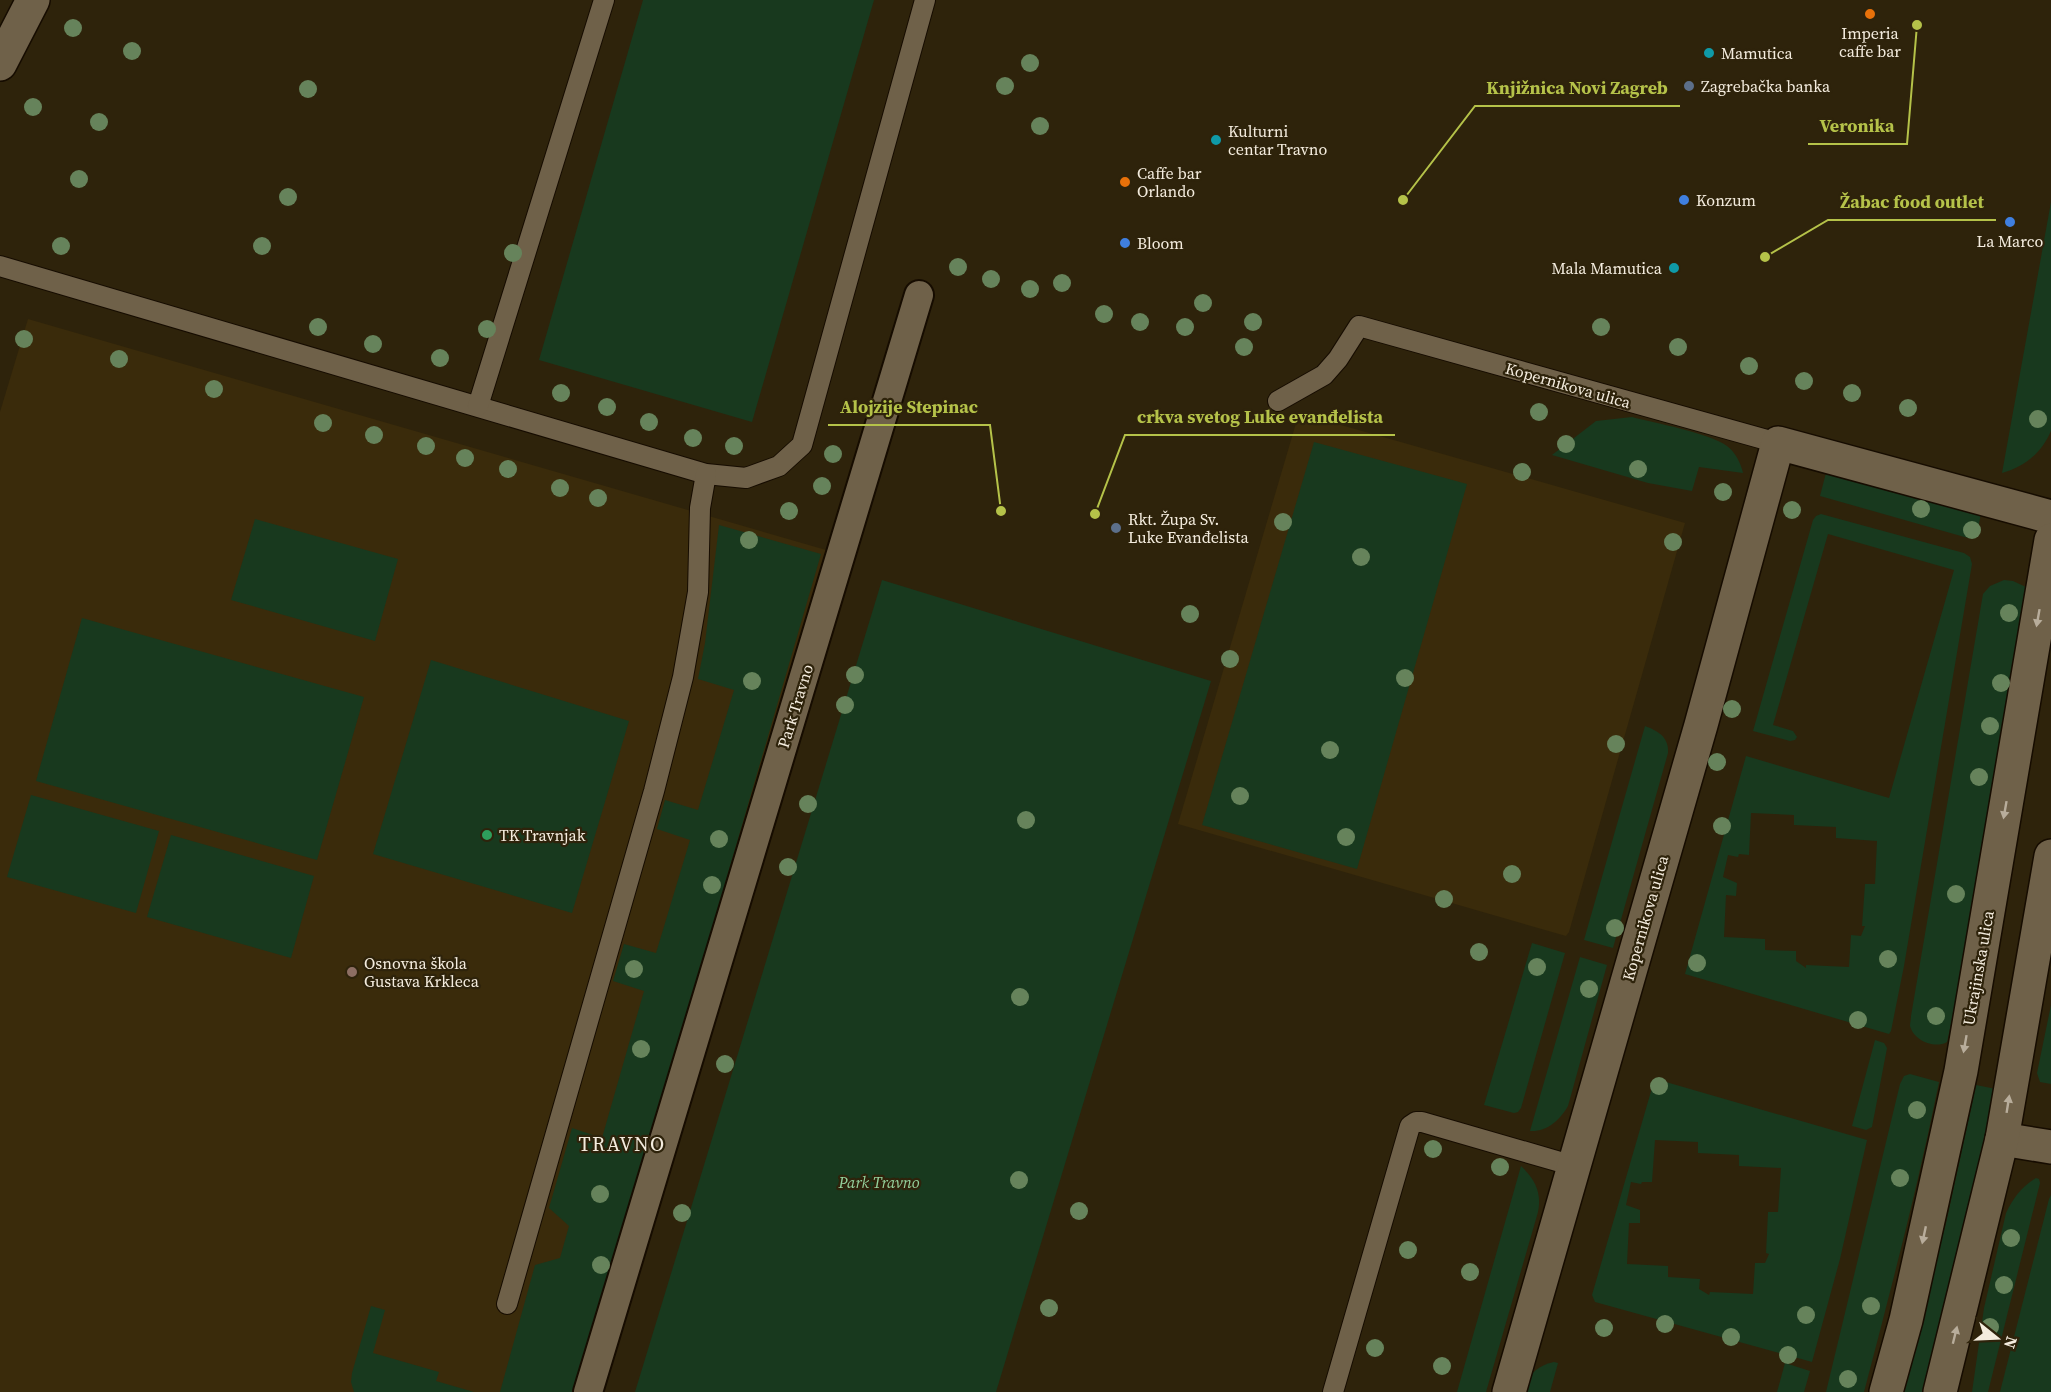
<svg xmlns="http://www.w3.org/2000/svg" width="2051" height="1392" font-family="'Source Serif 4',serif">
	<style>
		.built { fill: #3a2b0b }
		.green { fill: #18391e; fill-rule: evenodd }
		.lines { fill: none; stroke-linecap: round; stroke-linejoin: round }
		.service-casing { stroke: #160c00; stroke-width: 22 }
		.pedestrian-casing { stroke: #160c00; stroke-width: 32 }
		.minor-casing { stroke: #160c00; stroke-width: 36 }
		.tertiary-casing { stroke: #160c00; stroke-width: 36 }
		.service { stroke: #6f6149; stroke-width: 20 }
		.pedestrian { stroke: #6f6149; stroke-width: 28 }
		.minor { stroke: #6f6149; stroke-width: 33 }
		.tertiary { stroke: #6f6149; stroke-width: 33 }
		.tree { fill: #66835b }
		.oneway { fill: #b8ad9b }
		.food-dot { fill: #e8710a; stroke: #2e230b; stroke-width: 2 }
		.culture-dot { fill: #0f9aa8; stroke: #2e230b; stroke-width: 2 }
		.service-dot { fill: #5c6f8a; stroke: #2e230b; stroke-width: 2 }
		.shop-dot { fill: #3f7fe0; stroke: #2e230b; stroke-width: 2 }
		.leisure-dot { fill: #2e9e5b; stroke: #2e230b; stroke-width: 2 }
		.education-dot { fill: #8d6e63; stroke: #2e230b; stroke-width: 2 }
		.labels { text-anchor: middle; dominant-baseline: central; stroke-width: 4.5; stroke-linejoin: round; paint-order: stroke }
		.poi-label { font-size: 16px; fill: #f4ecde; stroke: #2e230b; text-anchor: start }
		.street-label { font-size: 16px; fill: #f4ecde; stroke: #2e230b }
		.park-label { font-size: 16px; font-style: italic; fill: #94d29d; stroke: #2e230b }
		.quarter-label { font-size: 20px; letter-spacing: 1.5px; fill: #f4ecde; stroke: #2e230b }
		.leader { fill: none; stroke: #b5c249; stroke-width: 2 }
		.callout-dot { fill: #b5c249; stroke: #2e230b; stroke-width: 2 }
		.callout-label { font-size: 18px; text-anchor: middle; font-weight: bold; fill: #b5c249; stroke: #2e230b; stroke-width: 4.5; stroke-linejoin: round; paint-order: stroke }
	</style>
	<rect width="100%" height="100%" fill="#2e230b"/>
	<!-- built -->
	<g class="built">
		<path d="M 28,319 L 833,552 L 576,1392 L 0,1392 L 0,412 Z"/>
		<path d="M 1299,413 L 1685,523 L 1569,932 L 1566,936 L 1178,824 Z"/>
	</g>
	<!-- green -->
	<g class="green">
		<path d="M 643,0 L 874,0 L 752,422 L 539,360 Z"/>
		<path d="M 2051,202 L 2051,431 C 2042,452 2025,467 2002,473 Z"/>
		<path d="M 1632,417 C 1655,423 1709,433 1727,446 C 1735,452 1741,463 1743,473 L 1699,467 L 1692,491 L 1648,483 L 1552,455 L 1596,421 Z"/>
		<path d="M 1314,442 L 1467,484 L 1357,869 L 1202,825 Z"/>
		<path d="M 1827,469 L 1981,513 L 1978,529 L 1973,537 L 1968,538 L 1820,496 Z"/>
		<path d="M 1821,514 L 1964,553 L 1970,557 L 1972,564 L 1904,966 L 1891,1031 L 1889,1034 L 1685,974 L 1746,756 L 1889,798 L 1954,570 L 1828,534 L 1773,725 L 1793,731 L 1797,737 L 1795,740 L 1790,741 L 1753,731 L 1813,520 L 1816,516 ZM 1751,813 L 1794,815 L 1794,825 L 1836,827 L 1836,838 L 1877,841 L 1875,884 L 1865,884 L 1862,926 L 1865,926 L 1861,936 L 1851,935 L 1849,967 L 1806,965 L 1806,968 L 1796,961 L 1796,951 L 1765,950 L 1765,939 L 1724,937 L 1726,895 L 1736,896 L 1737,883 L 1723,877 L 1728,855 L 1738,857 L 1739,854 L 1749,855 Z"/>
		<path d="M 255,519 L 398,559 L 375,641 L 231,600 Z"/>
		<path d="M 719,525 L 821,554 L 577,1392 L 500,1392 L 535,1265 L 560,1258 L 569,1226 L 549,1208 L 572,1128 L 602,1138 L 644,991 L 613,981 L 624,944 L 656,953 L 690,840 L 657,829 L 665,800 L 698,810 L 734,690 L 698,679 L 705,643 Z"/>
		<path d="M 882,580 L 1211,681 L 996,1392 L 635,1392 Z"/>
		<path d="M 2004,580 L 2013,581 L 2026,587 L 1954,1011 L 1947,1042 C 1935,1049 1914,1041 1910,1026 C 1910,1023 1911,1019 1911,1016 L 1983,594 L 1990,586 Z"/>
		<path d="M 82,618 L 364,697 L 317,860 L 36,781 Z"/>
		<path d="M 431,660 L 629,721 L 572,913 L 373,854 Z"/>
		<path d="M 1645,726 C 1658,731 1669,737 1668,753 L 1613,948 L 1584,940 Z"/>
		<path d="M 31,795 L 159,831 L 136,913 L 7,877 Z"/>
		<path d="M 171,835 L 314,876 L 291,958 L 147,917 Z"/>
		<path d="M 1532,943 L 1565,953 L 1521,1108 L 1518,1112 L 1514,1113 L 1484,1105 Z"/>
		<path d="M 1580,957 L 1607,965 L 1568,1106 C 1560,1120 1547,1132 1530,1131 Z"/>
		<path d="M 2051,1005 L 2051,1084 L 2040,1082 L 2037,1073 Z"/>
		<path d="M 1875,1040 L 1884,1043 L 1887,1048 L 1872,1127 L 1866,1130 L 1852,1126 Z"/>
		<path d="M 1910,1074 L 1939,1082 C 1918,1186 1891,1289 1864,1392 L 1826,1392 L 1900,1084 L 1904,1076 Z"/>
		<path d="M 1659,1080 L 1867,1140 L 1840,1259 L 1812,1362 L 1595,1302 L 1592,1295 L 1654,1081 ZM 1655,1140 L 1698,1142 L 1698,1153 L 1739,1155 L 1739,1166 L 1781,1168 L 1778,1212 L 1768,1212 L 1766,1253 L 1769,1254 L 1765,1263 L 1755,1263 L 1753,1294 L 1710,1292 L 1709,1295 L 1699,1289 L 1700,1279 L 1668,1277 L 1668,1266 L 1627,1264 L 1629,1223 L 1640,1223 L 1640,1210 L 1626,1205 L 1631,1182 L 1641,1184 L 1642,1182 L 1652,1182 Z"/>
		<path d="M 1976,1085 L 1996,1089 L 1965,1227 L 1922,1392 L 1902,1392 L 1946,1223 Z"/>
		<path d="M 1521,1166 C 1535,1179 1542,1193 1538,1212 L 1486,1392 L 1457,1392 Z"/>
		<path d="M 2036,1178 L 2039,1179 L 2040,1183 L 1988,1392 L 1972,1392 L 1984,1308 L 2006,1213 C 2013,1198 2022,1186 2036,1178 Z"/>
		<path d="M 2051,1195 L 2051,1392 L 2000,1392 L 2049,1199 Z"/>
		<path d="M 371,1306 L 385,1310 L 373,1353 L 439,1372 L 436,1381 L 474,1392 L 354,1392 L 351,1382 L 352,1373 Z"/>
		<path d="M 1554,1362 L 1558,1363 L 1550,1392 L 1520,1392 C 1527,1377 1537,1365 1554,1362 Z"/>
		<path d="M 1785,1363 L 1810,1371 L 1804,1392 L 1777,1392 Z"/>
	</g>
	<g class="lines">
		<defs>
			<g id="service">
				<path d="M 0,266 L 706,474 L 746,478 L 779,466 L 802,445 L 925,0"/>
				<path d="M 1278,401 L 1324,375 L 1338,359 L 1359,326 L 1778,443"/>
				<path d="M 478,406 L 604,0"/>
				<path d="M 507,1304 L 654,791 L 683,677 L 698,592 L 700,508 L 706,474"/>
				<path d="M 1333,1392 L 1410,1126 L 1416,1122 L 1422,1122 L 1574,1166"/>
			</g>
			<path id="pedestrian" d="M 588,1392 L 919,295"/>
			<g id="minor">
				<path d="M 2002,1139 L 2051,1147"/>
				<path d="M 1509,1392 L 1701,725 L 1778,443 L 2051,517"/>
			</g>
			<g id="tertiary">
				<path d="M 0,64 L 33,0"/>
				<path d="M 1886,1392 L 1906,1320 L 1961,1071 L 2051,540"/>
				<path d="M 1940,1392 L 2002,1139 L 2051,856"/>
			</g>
		</defs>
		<!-- service casing -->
		<use href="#service" class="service-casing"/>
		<!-- pedestrian casing -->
		<use href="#pedestrian" class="pedestrian-casing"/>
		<!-- minor casing -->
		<use href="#minor" class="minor-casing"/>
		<!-- tertiary casing -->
		<use href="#tertiary" class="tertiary-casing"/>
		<!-- service -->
		<use href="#service" class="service"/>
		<!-- pedestrian -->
		<use href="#pedestrian" class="pedestrian"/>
		<!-- minor -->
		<use href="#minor" class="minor"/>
		<!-- tertiary -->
		<use href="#tertiary" class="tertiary"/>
	</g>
	<!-- trees -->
	<g class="tree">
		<circle cx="73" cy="28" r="9"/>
		<circle cx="132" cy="51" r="9"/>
		<circle cx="1030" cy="63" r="9"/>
		<circle cx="1005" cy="86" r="9"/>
		<circle cx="308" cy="89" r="9"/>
		<circle cx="33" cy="107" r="9"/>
		<circle cx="99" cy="122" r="9"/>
		<circle cx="1040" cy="126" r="9"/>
		<circle cx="79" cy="179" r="9"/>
		<circle cx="288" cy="197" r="9"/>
		<circle cx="61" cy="246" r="9"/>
		<circle cx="262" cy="246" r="9"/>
		<circle cx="513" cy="253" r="9"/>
		<circle cx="958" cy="267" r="9"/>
		<circle cx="991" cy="279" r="9"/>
		<circle cx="1062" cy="283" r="9"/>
		<circle cx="1030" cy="289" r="9"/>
		<circle cx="1203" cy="303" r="9"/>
		<circle cx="1104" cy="314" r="9"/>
		<circle cx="1140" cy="322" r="9"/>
		<circle cx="1253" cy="322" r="9"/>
		<circle cx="318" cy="327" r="9"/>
		<circle cx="1185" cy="327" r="9"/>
		<circle cx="1601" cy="327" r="9"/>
		<circle cx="487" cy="329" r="9"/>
		<circle cx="24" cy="339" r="9"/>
		<circle cx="373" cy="344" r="9"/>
		<circle cx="1244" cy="347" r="9"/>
		<circle cx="1678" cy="347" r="9"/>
		<circle cx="440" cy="358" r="9"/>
		<circle cx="119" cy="359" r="9"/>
		<circle cx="1749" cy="366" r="9"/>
		<circle cx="1804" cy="381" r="9"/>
		<circle cx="214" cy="389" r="9"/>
		<circle cx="561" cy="393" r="9"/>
		<circle cx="1852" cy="393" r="9"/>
		<circle cx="607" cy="407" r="9"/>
		<circle cx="1908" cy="408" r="9"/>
		<circle cx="1539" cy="412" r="9"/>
		<circle cx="2038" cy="419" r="9"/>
		<circle cx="649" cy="422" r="9"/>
		<circle cx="323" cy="423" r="9"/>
		<circle cx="374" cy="435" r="9"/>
		<circle cx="693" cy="438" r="9"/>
		<circle cx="1566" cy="444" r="9"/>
		<circle cx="426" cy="446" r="9"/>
		<circle cx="734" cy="446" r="9"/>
		<circle cx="833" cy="454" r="9"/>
		<circle cx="465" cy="458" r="9"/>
		<circle cx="508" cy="469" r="9"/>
		<circle cx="1638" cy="469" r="9"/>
		<circle cx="1522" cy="472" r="9"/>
		<circle cx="822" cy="486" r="9"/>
		<circle cx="560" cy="488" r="9"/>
		<circle cx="1723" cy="492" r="9"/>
		<circle cx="598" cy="498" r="9"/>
		<circle cx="1921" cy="509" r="9"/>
		<circle cx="1792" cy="510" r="9"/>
		<circle cx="789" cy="511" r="9"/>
		<circle cx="1283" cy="522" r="9"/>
		<circle cx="1972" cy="530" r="9"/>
		<circle cx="749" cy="540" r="9"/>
		<circle cx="1673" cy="542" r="9"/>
		<circle cx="1361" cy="557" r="9"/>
		<circle cx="2009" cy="613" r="9"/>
		<circle cx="1190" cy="614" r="9"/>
		<circle cx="1230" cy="659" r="9"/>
		<circle cx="855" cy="675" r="9"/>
		<circle cx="1405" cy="678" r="9"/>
		<circle cx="752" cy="681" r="9"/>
		<circle cx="2001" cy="683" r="9"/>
		<circle cx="845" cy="705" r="9"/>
		<circle cx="1732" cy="709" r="9"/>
		<circle cx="1990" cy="726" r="9"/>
		<circle cx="1616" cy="744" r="9"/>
		<circle cx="1330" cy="750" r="9"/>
		<circle cx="1717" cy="762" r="9"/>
		<circle cx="1979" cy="777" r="9"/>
		<circle cx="1240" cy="796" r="9"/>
		<circle cx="808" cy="804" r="9"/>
		<circle cx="1026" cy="820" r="9"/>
		<circle cx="1722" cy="826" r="9"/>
		<circle cx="1346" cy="837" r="9"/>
		<circle cx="719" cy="839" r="9"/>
		<circle cx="788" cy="867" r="9"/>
		<circle cx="1512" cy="874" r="9"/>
		<circle cx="712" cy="885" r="9"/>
		<circle cx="1956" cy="894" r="9"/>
		<circle cx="1444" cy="899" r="9"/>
		<circle cx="1615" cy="928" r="9"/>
		<circle cx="1479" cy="952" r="9"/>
		<circle cx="1888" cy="959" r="9"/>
		<circle cx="1697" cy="963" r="9"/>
		<circle cx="1537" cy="967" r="9"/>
		<circle cx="634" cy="969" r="9"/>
		<circle cx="1589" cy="989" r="9"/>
		<circle cx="1020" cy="997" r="9"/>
		<circle cx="1936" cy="1016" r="9"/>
		<circle cx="1858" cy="1020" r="9"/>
		<circle cx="641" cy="1049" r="9"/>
		<circle cx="725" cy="1064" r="9"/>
		<circle cx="1659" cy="1086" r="9"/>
		<circle cx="1917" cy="1110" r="9"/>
		<circle cx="1433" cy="1149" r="9"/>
		<circle cx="1500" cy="1167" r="9"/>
		<circle cx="1900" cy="1178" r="9"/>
		<circle cx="1019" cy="1180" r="9"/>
		<circle cx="600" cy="1194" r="9"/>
		<circle cx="1079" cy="1211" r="9"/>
		<circle cx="682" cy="1213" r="9"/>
		<circle cx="2011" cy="1238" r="9"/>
		<circle cx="1408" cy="1250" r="9"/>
		<circle cx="601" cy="1265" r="9"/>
		<circle cx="1470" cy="1272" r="9"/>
		<circle cx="2004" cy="1285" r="9"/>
		<circle cx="1871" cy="1306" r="9"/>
		<circle cx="1049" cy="1308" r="9"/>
		<circle cx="1806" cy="1315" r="9"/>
		<circle cx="1665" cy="1324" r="9"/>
		<circle cx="1990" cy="1327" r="9"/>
		<circle cx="1604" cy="1328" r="9"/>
		<circle cx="1731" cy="1337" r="9"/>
		<circle cx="1375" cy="1348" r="9"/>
		<circle cx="1788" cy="1355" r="9"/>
		<circle cx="1442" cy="1366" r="9"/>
		<circle cx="1848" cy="1379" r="9"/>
	</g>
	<!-- one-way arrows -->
	<defs><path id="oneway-solid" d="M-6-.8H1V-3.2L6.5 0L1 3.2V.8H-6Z" transform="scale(1.5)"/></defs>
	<g class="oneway">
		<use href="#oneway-solid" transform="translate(2038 618) rotate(100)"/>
		<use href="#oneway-solid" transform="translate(2005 810) rotate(100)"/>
		<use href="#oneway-solid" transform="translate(1965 1044) rotate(100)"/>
		<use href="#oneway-solid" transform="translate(2008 1104) rotate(-81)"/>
		<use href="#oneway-solid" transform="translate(1924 1235) rotate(102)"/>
		<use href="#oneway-solid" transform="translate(1955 1335) rotate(-76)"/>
	</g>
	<!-- markers -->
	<g class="food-dot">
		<circle cx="1870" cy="14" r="6"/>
		<circle cx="1125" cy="182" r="6"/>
	</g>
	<g class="culture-dot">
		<circle cx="1709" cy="53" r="6"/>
		<circle cx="1216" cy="140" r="6"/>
		<circle cx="1674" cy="268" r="6"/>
	</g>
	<g class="service-dot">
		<circle cx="1689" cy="86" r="6"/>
		<circle cx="1116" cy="528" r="6"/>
	</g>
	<g class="shop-dot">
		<circle cx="1684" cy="200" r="6"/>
		<circle cx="2010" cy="222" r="6"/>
		<circle cx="1125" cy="243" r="6"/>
	</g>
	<circle class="leisure-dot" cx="487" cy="835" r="6"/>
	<circle class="education-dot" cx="352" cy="972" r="6"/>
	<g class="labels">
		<!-- poi labels -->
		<g class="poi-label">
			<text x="1870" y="33" text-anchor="middle">Imperia<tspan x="1870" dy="18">caffe bar</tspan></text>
			<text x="1721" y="53">Mamutica</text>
			<text x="1701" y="86">Zagrebačka banka</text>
			<text x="1228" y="131">Kulturni<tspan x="1228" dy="18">centar Travno</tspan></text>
			<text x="1137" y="173">Caffe bar<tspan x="1137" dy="18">Orlando</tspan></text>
			<text x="1696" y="200">Konzum</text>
			<text x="2010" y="241" text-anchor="middle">La Marco</text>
			<text x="1137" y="243">Bloom</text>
			<text x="1662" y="268" text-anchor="end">Mala Mamutica</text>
			<text x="1128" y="519">Rkt. Župa Sv.<tspan x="1128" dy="18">Luke Evanđelista</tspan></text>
			<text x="499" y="835">TK Travnjak</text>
			<text x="364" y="963">Osnovna škola<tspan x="364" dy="18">Gustava Krkleca</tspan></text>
		</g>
		<!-- street labels -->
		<g class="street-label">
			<text transform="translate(1568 385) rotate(16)">Kopernikova ulica</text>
			<text transform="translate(795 706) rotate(-73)">Park Travno</text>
			<text transform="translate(1645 918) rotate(-74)">Kopernikova ulica</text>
			<text transform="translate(1978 968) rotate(-80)">Ukrajinska ulica</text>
		</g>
		<!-- park labels -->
		<g class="park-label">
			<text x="879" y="1182">Park Travno</text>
		</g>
		<!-- quarter labels -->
		<g class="quarter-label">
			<text x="622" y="1144">TRAVNO</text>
		</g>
	</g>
	<!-- callouts -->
	<path class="leader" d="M1403 200L1475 106H1680M1917 25L1907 144H1808M1765 257L1828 220H1996M1001 511L990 425H828M1095 514L1125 435H1395"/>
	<g class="callout-dot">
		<circle cx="1403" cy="200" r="6"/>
		<circle cx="1917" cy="25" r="6"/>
		<circle cx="1765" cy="257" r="6"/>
		<circle cx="1001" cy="511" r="6"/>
		<circle cx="1095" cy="514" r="6"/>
	</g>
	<g class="callout-label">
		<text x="1577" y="94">Knjižnica Novi Zagreb</text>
		<text x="1857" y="132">Veronika</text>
		<text x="1912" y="208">Žabac food outlet</text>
		<text x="909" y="413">Alojzije Stepinac</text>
		<text x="1260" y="423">crkva svetog Luke evanđelista</text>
	</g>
	<!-- north arrow -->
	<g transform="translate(1997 1338) rotate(108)" stroke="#2e230b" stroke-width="4.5" paint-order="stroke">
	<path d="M0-4.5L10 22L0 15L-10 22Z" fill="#f4ecde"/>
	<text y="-9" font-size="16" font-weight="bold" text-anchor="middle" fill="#f4ecde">N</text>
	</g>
</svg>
